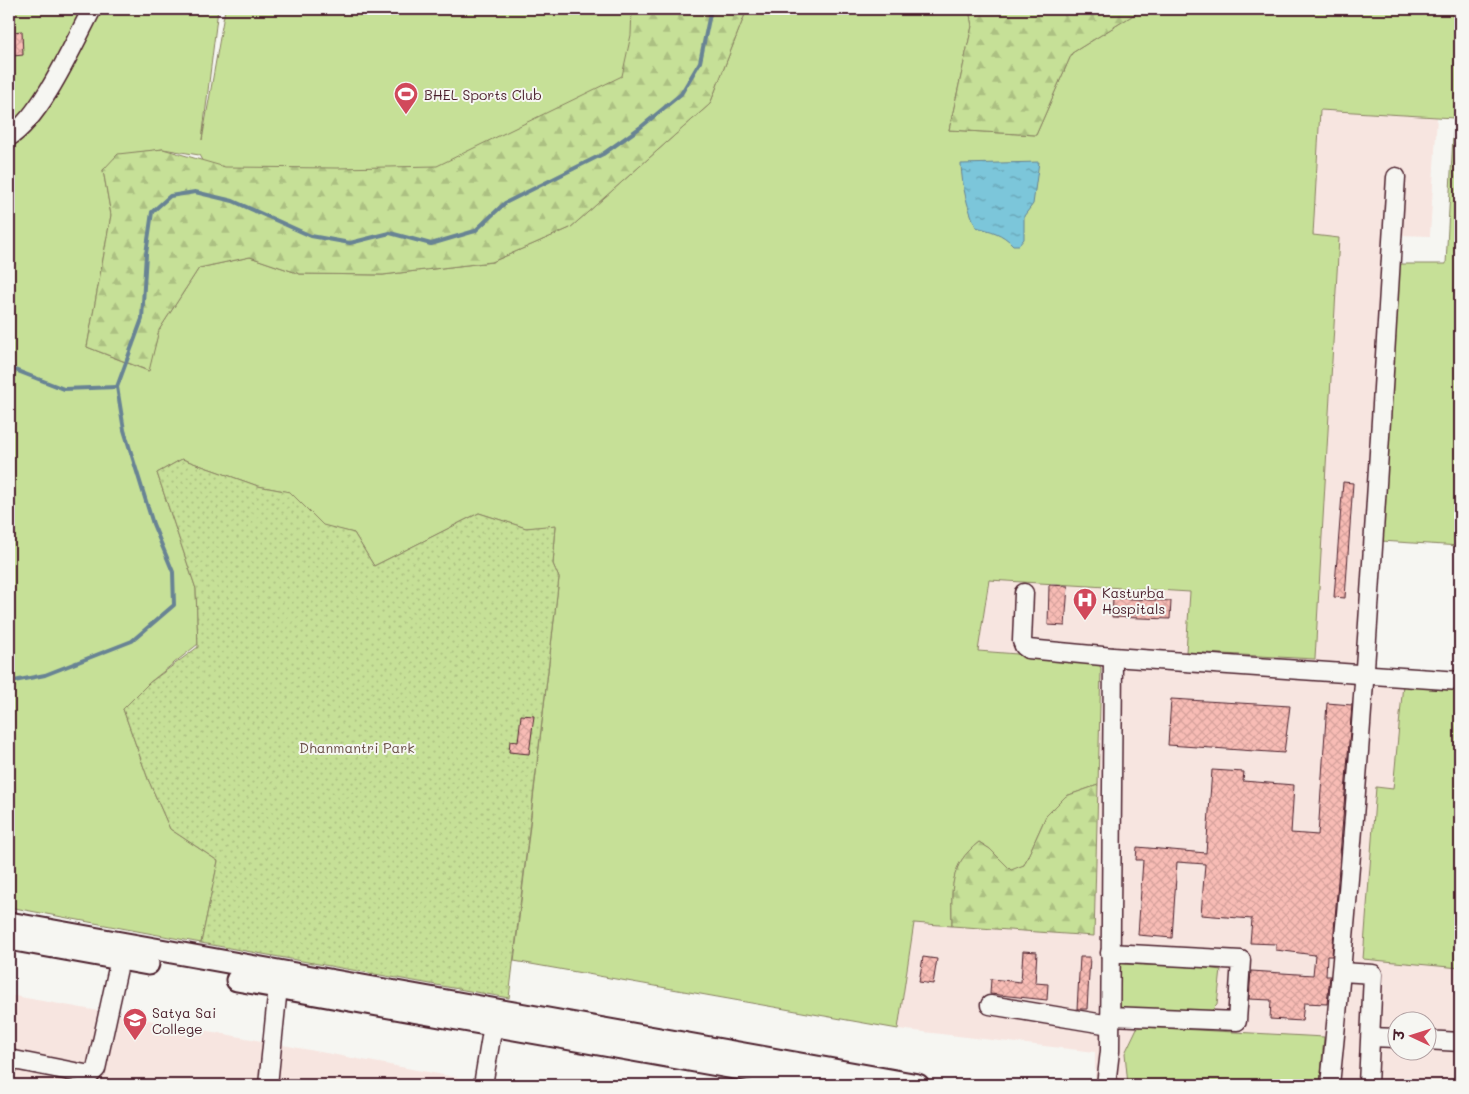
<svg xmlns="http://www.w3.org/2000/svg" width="1469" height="1094" font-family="Mali,'Playpen Sans Deva',sans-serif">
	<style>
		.built { fill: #f7e5e0; fill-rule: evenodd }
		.grass { fill: #c6e097; stroke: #888061 }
		.forest { fill: url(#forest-firs); stroke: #888061 }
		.park { fill: url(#park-dots); stroke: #888061 }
		.water { fill: url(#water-ripples); stroke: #678394 }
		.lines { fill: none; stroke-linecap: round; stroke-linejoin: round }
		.stream { stroke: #678394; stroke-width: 4 }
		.building { fill: url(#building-cross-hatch); stroke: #4a1f2b }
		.minor-casing { stroke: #4a1f2b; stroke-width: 21 }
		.major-casing { stroke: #4a1f2b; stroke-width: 25 }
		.minor { stroke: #f6f6f2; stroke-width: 18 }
		.major { stroke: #f6f6f2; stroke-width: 21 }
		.labels { text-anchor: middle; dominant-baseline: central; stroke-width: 4; stroke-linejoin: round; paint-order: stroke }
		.poi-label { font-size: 14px; fill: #4a1f2b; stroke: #f6f6f2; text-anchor: start }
		.park-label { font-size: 14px; fill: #694f46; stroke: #f6f6f2 }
	</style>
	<defs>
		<pattern id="forest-firs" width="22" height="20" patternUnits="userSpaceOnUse" patternTransform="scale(1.25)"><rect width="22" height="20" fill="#c6e097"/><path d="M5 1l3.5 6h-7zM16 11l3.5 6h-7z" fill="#acc082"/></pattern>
		<pattern id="park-dots" width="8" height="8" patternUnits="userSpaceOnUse" patternTransform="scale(1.25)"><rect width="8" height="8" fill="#c6e097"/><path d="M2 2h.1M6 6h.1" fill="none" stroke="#acc082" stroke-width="1.8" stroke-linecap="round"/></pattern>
		<pattern id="water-ripples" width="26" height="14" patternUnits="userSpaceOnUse" patternTransform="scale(1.25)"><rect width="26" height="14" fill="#7bc6da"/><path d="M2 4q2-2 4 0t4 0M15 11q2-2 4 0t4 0" fill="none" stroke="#67a0b1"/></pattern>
		<pattern id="building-cross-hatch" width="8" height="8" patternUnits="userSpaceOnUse" patternTransform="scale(1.25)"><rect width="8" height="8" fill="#f8bcb5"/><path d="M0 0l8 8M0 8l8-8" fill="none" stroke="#d6a19c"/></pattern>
	</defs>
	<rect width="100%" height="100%" fill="#f6f6f2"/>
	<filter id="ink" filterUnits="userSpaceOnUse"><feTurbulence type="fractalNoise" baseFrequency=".02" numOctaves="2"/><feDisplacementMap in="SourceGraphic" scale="10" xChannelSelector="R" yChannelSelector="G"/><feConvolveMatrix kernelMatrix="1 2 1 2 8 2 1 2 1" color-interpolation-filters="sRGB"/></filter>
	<g filter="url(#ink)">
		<!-- built -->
		<g class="built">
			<path d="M 1320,110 L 1437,117 L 1430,236 L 1398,235 L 1373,682 L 1460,688 L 1460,1085 L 1095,1085 L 1095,1052 L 898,1029 L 914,923 L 1094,936 L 1101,668 L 1096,660 L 977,651 L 989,579 L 1190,592 L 1338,238 L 1313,236 ZM 1396,1022 L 1426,1022 L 1426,1052 L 1396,1052 Z"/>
			<path d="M 9,995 L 149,1020 L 497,1085 L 9,1085 Z"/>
		</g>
		<!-- grass -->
		<g class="grass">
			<path d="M 9,9 L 218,9 L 202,140 L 225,9 L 695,9 L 672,75 L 421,223 L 211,177 L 199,155 L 163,149 L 124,154 L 103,170 L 111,215 L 87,347 L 148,371 L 159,330 L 199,268 L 250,257 L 300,274 L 383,275 L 492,262 L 570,228 L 710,104 L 747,9 L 969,9 L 972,26 L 949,130 L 1036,135 L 1072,53 L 1143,9 L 1446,9 L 1460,24 L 1460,77 L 1457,82 L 1460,82 L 1460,546 L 1381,541 L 1396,264 L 1446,264 L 1454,118 L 1320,110 L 1313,235 L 1339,238 L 1315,659 L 1186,652 L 1190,592 L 989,580 L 978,651 L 1096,660 L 1101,668 L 1098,785 L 1066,796 L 1046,816 L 1024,865 L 1012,871 L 990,849 L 979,842 C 948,866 952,890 952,926 L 914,923 L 898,1029 L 514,961 L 559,578 L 553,564 L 556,526 L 526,528 L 479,513 L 374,566 L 354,533 L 323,526 L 290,492 L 258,486 L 182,459 L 157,473 L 196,589 L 198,644 L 149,683 L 123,709 L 148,779 L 170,829 L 218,861 L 201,943 L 9,907 Z"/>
			<path d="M 1403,684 L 1460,688 L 1460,968 L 1363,959 L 1376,787 L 1393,789 Z"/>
			<path d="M 1121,964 L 1198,967 L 1221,970 L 1217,1005 L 1211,1011 L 1122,1008 L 1116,1002 L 1115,973 Z"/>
			<path d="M 1143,1027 L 1324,1037 L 1320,1085 L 1128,1085 L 1125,1053 L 1137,1028 Z"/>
		</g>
		<!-- forest -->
		<g class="forest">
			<path d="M 632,9 L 747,9 L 710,104 L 570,228 L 492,262 L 383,275 L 300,274 L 250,257 L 199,268 L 159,330 L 149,371 L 87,347 L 111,215 L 103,170 L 118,154 L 163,149 L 225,167 L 337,168 L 437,166 L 622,76 L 631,35 Z"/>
			<path d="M 969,9 L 1143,9 L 1072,53 L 1036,135 L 949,130 L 972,26 Z"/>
			<path d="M 1446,9 L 1460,9 L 1460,24 Z"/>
			<path d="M 1098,785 L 1094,936 L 952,926 C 952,889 948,866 979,842 L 990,849 L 1011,870 L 1024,865 L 1046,816 L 1066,796 Z"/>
		</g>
		<!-- park -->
		<path class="park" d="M 182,459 L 258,486 L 290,492 L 323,525 L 354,533 L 374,566 L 479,513 L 526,528 L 556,525 L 553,564 L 559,578 L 509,998 L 201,943 L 218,861 L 170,829 L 148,779 L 123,709 L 149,683 L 198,647 L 196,589 L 157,473 Z"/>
		<!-- water -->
		<path class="water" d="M 1039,162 L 1033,204 L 1024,216 L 1024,239 L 1019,245 L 1013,245 C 1002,233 991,231 976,227 C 967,207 962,186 961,164 Z"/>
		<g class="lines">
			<!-- stream -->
			<g class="stream">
				<path d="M 9,371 L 15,370 L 64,389 L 117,387"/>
				<path d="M 9,682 L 45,675 L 132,641 L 174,605 L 173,572 L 153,524 L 124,430 L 117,387 L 142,319 L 146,254 L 152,212 L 170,196 L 195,192 L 233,201 L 311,236 L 350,243 L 390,233 L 431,244 L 475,231 L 505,203 L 603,154 L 641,127 L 681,94 L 700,62 L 711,9"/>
			</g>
		</g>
		<!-- building -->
		<g class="building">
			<path d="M 22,31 L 23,55 L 13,56 L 12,32 Z"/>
			<path d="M 1343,482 L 1353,483 L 1345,598 L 1334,597 Z"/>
			<path d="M 1049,585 L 1068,586 L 1065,626 L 1048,625 Z"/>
			<path d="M 1113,598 L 1171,601 L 1170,619 L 1112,617 Z"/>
			<path d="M 1171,699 L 1290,706 L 1284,753 L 1168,745 Z"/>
			<path d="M 1327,703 L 1352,705 L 1332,956 L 1327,956 L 1326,976 L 1330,976 L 1327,1004 L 1304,1003 L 1302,1021 L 1270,1019 L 1271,1000 L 1249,999 L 1251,971 L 1313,975 L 1315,955 L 1276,950 L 1276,944 L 1250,943 L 1252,919 L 1201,915 L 1205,864 L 1177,862 L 1172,938 L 1138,935 L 1143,860 L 1136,860 L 1137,847 L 1206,853 L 1212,770 L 1244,772 L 1243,781 L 1294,785 L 1291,833 L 1318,835 Z"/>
			<path d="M 521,715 L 534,716 L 529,754 L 509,752 L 510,741 L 518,742 Z"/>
			<path d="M 1023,951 L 1037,952 L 1035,983 L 1048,984 L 1047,1000 L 990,994 L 991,979 L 1021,982 Z"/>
			<path d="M 923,957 L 937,959 L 933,984 L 919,982 Z"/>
			<path d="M 1080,957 L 1090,957 L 1087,1009 L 1077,1009 Z"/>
		</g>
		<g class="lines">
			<defs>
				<g id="minor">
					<path d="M 9,137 C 42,116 73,45 92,9"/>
					<path d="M 1024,593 L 1022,641 L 1024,646 L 1028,649 L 1113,657 L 1460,681"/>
					<path d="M 1342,972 L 1373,974 L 1368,1085"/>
					<path d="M 990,1005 L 1110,1025"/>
					<path d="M 1110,1016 L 1237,1021 L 1241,960 L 1110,953"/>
					<path d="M 1371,1037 L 1396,1038"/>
					<path d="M 1426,1040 L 1460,1042"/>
					<path d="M 9,1059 L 90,1075 L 96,1069 L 120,959"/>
					<path d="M 268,1085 L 278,987"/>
					<path d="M 483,1085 L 493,1025"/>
					<path d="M 1106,1085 L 1110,1051 L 1113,657"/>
					<path d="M 1330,1085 C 1361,783 1377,480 1396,177"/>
				</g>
				<g id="major">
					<path d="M 9,923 L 918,1085"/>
					<path d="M 9,939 L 148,964"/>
					<path d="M 237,980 L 830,1085"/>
				</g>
			</defs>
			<!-- minor casing -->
			<use href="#minor" class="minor-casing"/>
			<!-- major casing -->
			<use href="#major" class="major-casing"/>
			<!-- minor -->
			<use href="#minor" class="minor"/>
			<!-- major -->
			<use href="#major" class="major"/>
		</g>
	</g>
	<!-- icons -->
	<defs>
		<symbol id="stadium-pin" viewBox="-11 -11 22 30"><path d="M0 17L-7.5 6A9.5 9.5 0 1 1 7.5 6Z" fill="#d1495b" stroke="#f6f6f2"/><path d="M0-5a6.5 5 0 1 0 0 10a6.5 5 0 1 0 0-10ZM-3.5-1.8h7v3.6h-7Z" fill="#fff"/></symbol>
		<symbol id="hospital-pin" viewBox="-11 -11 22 30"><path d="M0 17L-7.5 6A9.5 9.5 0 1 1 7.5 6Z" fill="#d1495b" stroke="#f6f6f2"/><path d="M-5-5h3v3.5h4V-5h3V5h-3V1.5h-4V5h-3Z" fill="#fff"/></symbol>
		<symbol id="university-pin" viewBox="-11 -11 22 30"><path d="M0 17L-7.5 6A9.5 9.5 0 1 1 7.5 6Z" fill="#d1495b" stroke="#f6f6f2"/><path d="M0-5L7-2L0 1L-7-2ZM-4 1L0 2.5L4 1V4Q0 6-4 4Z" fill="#fff"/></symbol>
	</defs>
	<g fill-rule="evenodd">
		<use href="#stadium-pin" x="392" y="80" width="28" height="38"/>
		<use href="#hospital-pin" x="1071" y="586" width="28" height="38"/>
		<use href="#university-pin" x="121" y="1006" width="28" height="38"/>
	</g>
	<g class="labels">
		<!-- poi labels -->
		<g class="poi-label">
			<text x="424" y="94">BHEL Sports Club</text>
			<text x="1102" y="592">Kasturba<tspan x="1102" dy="16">Hospitals</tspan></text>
			<text x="152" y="1012">Satya Sai<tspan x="152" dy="16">College</tspan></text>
		</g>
		<!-- park labels -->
		<g class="park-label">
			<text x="357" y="747">Dhanmantri Park</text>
		</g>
	</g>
	<!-- margin -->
	<rect width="1469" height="1094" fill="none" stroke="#f6f6f2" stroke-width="30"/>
	<rect x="15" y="15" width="1439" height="1064" fill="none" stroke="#4a1f2b" stroke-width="2" filter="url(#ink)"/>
	<!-- north arrow -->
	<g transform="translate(1412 1036) rotate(274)"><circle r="24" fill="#f6f6f2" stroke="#b1a0a2"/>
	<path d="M0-4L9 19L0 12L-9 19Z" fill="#d1495b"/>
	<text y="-8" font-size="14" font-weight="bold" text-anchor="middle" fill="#4a1f2b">उ</text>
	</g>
</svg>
